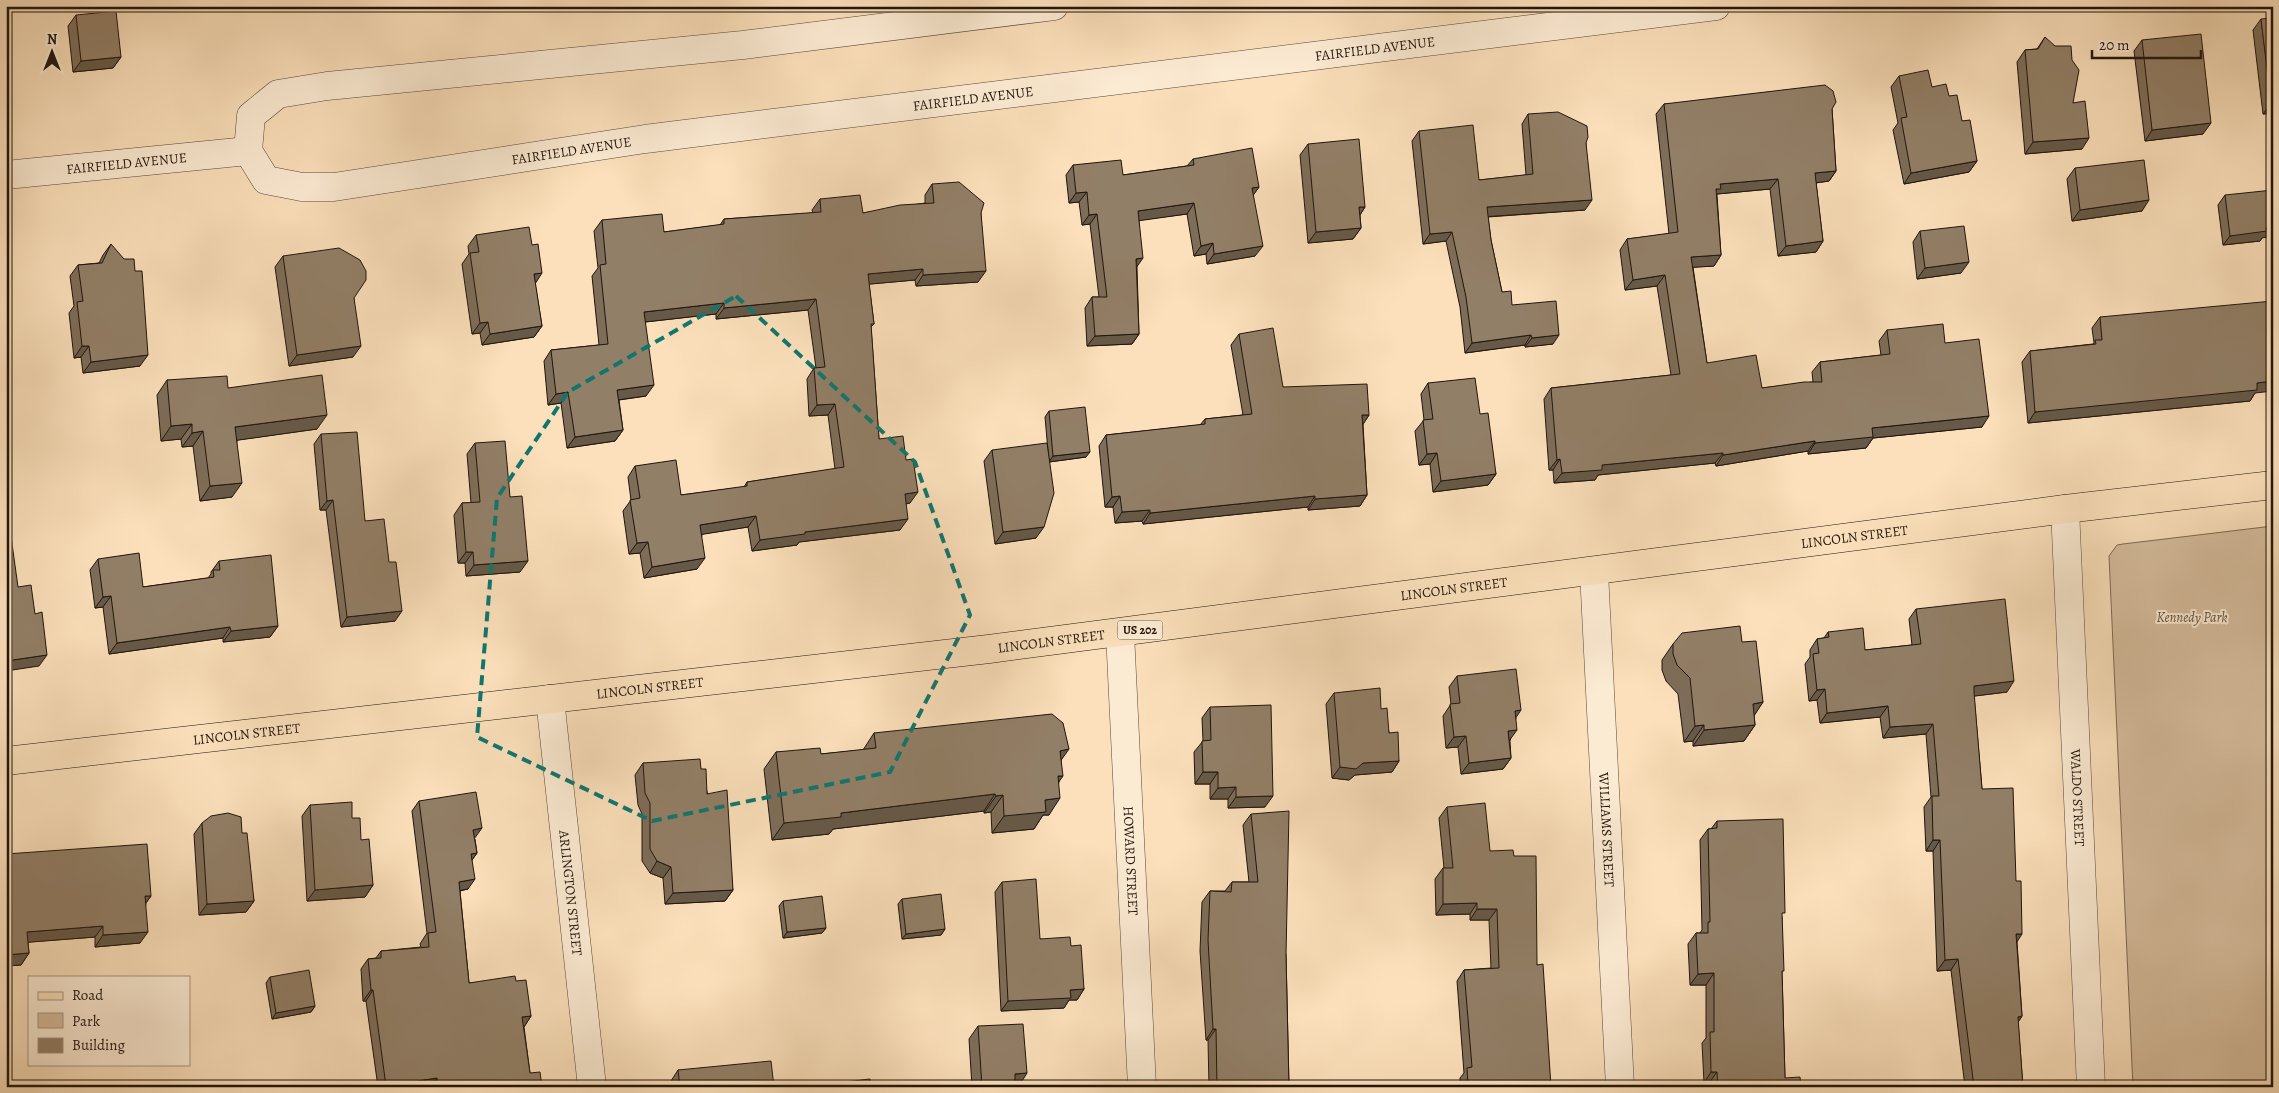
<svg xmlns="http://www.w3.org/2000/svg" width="2279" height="1093" font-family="Alegreya,serif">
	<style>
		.green { fill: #d6bd9d; stroke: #7b6955 }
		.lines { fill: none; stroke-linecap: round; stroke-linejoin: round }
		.minor-casing { stroke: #574838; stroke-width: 29 }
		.major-casing { stroke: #20150d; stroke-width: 29 }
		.minor { stroke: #fcebd3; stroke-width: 28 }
		.major { stroke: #fbe0bb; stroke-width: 28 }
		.wall { fill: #7e6d59; stroke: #20150d }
		.shaded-wall { fill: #665948; stroke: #20150d }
		.building { fill: #927f67; stroke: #20150d }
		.marked { fill: none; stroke: #0f766e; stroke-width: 4; stroke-dasharray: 10 6; stroke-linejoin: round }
		.labels { text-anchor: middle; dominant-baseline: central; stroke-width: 4; stroke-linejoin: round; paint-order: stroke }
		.shield { fill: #fcebd3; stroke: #625548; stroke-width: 1 }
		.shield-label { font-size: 12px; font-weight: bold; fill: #20150d }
		.street-label { font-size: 14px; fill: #20150d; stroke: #fcebd3 }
		.park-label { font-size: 14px; font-style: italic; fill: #60503f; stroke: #fcebd3 }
	</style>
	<rect width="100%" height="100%" fill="#fbe0bb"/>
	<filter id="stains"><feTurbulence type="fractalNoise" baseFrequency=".004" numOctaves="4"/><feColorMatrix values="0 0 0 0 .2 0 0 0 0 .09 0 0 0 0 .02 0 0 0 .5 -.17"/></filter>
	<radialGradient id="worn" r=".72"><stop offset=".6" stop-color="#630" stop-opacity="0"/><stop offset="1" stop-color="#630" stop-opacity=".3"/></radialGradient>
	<!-- green -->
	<path class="green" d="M 2273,526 L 2273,1087 L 2133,1087 L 2109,556 L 2117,545 L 2123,544 Z"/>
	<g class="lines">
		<defs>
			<g id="minor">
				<path id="s1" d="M 1054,6 L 743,45 L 327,86 L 278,94 L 251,116 L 248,151 L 266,180 L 302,187 L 334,187 L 645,139 L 1716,6"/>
				<path id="s2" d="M 6,175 L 248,151"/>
				<path id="s3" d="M 2065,509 L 2091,1087"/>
				<path id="s4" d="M 1594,572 L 1620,1087"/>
				<path id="s5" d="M 1120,633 L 1142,1087"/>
				<path id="s6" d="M 550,699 L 592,1087"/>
			</g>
			<g id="major">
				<path id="s7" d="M 6,761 L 989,649 L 2065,509 L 2273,485"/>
			</g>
		</defs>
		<!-- minor casing -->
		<use href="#minor" class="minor-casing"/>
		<!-- major casing -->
		<use href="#major" class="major-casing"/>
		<!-- minor -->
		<use href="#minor" class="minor"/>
		<!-- major -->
		<use href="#major" class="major"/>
	</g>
	<!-- wall -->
	<g class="wall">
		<path d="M 76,15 L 121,57 L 113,68 L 73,72 L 68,26 Z"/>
		<path d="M 2261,19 L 2273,113 L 2263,114 L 2253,30 Z"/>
		<path d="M 2045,37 L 2073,103 L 2082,149 L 2025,154 L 2017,62 L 2025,50 L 2037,49 Z"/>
		<path d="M 2142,40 L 2203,134 L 2145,141 L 2134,51 Z"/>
		<path d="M 1899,76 L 1932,87 L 1949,96 L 1962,121 L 1977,161 L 1969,172 L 1904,184 L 1893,130 L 1898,123 L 1891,87 Z"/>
		<path d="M 1664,104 L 1832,109 L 1836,171 L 1829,181 L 1816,183 L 1823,241 L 1816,252 L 1778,256 L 1770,189 L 1717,194 L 1717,195 L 1721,255 L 1714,266 L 1693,267 L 1707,363 L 1762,388 L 1813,382 L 1812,372 L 1820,362 L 1881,355 L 1879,341 L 1887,330 L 1945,343 L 1982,427 L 1873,438 L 1866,448 L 1808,454 L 1808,451 L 1716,466 L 1715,463 L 1598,475 L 1595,480 L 1554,483 L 1553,470 L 1549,470 L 1544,399 L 1551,388 L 1671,375 L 1657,286 L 1625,290 L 1620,250 L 1627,239 L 1669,234 L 1656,114 Z"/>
		<path d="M 1528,114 L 1586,143 L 1585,210 L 1488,217 L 1491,240 L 1502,292 L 1512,305 L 1553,344 L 1525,347 L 1525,345 L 1465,353 L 1460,307 L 1446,241 L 1423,244 L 1412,141 L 1419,131 L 1479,180 L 1526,175 L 1522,124 Z"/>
		<path d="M 1308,144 L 1365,207 L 1360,215 L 1361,228 L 1353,239 L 1308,243 L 1300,155 Z"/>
		<path d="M 1193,159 L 1259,187 L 1253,195 L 1255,256 L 1207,264 L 1206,254 L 1194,256 L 1187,214 L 1139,220 L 1137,267 L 1139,334 L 1132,344 L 1087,346 L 1085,308 L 1092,297 L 1099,297 L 1090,224 L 1082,225 L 1079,202 L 1069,203 L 1066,175 L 1073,165 L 1123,175 L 1187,166 Z"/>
		<path d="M 2075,168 L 2142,211 L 2072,221 L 2067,179 Z"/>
		<path d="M 932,184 L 981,213 L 978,282 L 916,286 L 915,280 L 869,284 L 874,324 L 871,327 L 879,439 L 910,503 L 906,504 L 900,530 L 799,542 L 797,545 L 752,551 L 748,527 L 702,534 L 697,569 L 644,578 L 640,553 L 629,554 L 623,511 L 631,500 L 628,477 L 635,466 L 681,495 L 744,487 L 747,482 L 835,469 L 828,415 L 809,416 L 807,379 L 814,368 L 816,368 L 808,310 L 716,319 L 716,314 L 645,322 L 646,396 L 619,400 L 623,430 L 615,441 L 567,448 L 561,403 L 548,405 L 544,361 L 551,350 L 599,345 L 592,276 L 598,268 L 594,231 L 602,220 L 664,232 L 720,225 L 724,219 L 813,213 L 812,210 L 820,199 L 863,213 L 925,203 L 925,195 Z"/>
		<path d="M 2225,195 L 2262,238 L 2260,241 L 2223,245 L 2218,205 Z"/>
		<path d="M 1920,231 L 1961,273 L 1917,279 L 1913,242 Z"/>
		<path d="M 476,235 L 535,283 L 542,326 L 534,337 L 482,345 L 480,333 L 472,334 L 462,264 L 469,254 L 468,246 Z"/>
		<path d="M 111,244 L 140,366 L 83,373 L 81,357 L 74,358 L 69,313 L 74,306 L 70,276 L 78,265 L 99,263 L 103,255 Z"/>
		<path d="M 283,256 L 354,298 L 353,357 L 289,366 L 275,267 Z"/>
		<path d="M 2100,317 L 2255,393 L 2250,401 L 2028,423 L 2022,362 L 2030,351 L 2093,344 L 2094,343 L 2092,328 Z"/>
		<path d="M 1239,334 L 1283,387 L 1369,415 L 1363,424 L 1367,495 L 1360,506 L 1308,510 L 1308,507 L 1143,524 L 1142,521 L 1115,523 L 1113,507 L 1105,507 L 1099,446 L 1106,435 L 1200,425 L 1205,419 L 1243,415 L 1231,345 Z"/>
		<path d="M 167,380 L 228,388 L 317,429 L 237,440 L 232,497 L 200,501 L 193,446 L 182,447 L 181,439 L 161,441 L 157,395 Z"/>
		<path d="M 1428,383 L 1480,414 L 1496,474 L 1488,485 L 1433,492 L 1430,464 L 1419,465 L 1415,431 L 1424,420 L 1421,394 Z"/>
		<path d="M 1049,411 L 1086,457 L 1049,462 L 1045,417 Z"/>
		<path d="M 321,434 L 365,521 L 395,621 L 341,627 L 326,510 L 320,510 L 314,444 Z"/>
		<path d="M 475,443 L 510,497 L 520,572 L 466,576 L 465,563 L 458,563 L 454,515 L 462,503 L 471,503 L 467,454 Z"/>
		<path d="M 992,450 L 1036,538 L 995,544 L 984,461 Z"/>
		<path d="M 98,559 L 143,587 L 208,578 L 211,574 L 211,572 L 219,561 L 278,626 L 270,637 L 223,642 L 223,638 L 109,654 L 103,607 L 95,608 L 90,570 Z"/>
		<path d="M 1916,609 L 2007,692 L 1974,696 L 1982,789 L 2017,942 L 2022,1016 L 2018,1022 L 2023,1087 L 1965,1087 L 1951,970 L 1937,971 L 1933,851 L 1926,851 L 1924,807 L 1931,797 L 1926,734 L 1883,738 L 1880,717 L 1820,723 L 1817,700 L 1809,701 L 1805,664 L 1810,657 L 1810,650 L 1817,639 L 1824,638 L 1828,632 L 1865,650 L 1912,645 L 1909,619 Z"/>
		<path d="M 1742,642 L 1763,702 L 1754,715 L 1755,725 L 1744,741 L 1693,746 L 1693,741 L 1684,742 L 1678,694 L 1666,681 L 1662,670 L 1662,660 L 1673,644 Z"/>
		<path d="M 1457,676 L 1516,718 L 1510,741 L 1511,758 L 1503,769 L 1461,774 L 1458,747 L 1446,748 L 1443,716 L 1451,704 L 1449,687 Z"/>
		<path d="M 1334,693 L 1381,709 L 1399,761 L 1392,772 L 1355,775 L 1349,780 L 1332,778 L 1326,704 Z"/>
		<path d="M 1210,707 L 1265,807 L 1228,808 L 1228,799 L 1210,799 L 1210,784 L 1195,784 L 1194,752 L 1203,741 L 1202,718 Z"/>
		<path d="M 874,733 L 1061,760 L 1059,782 L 1049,815 L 1043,815 L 1034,829 L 992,833 L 991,812 L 984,813 L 984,811 L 833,829 L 829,834 L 772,840 L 764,769 L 776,752 L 821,754 L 863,750 Z"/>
		<path d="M 643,763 L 701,769 L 733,890 L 725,901 L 665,904 L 663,878 L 650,873 L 642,861 L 642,814 L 638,805 L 635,775 Z"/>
		<path d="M 419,801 L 475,839 L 477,853 L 472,860 L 468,889 L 460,891 L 469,983 L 516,981 L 531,1016 L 524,1027 L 530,1073 L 542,1087 L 378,1087 L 366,1001 L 363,1001 L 361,969 L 368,959 L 376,958 L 381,951 L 421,947 L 420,944 L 427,933 L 412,811 Z"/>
		<path d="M 310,805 L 352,818 L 373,885 L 365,897 L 307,901 L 302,816 Z"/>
		<path d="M 1447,807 L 1490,851 L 1514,856 L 1537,965 L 1551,1087 L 1460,1087 L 1460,1078 L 1464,1073 L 1457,981 L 1464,970 L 1491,968 L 1489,920 L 1470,920 L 1470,914 L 1436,915 L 1435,879 L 1443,868 L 1444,868 L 1439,818 Z"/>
		<path d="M 1251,814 L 1286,955 L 1289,1087 L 1209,1087 L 1208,1040 L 1206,1040 L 1200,951 L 1202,902 L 1210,891 L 1225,891 L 1232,882 L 1249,882 L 1243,825 Z"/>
		<path d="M 1717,821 L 1782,917 L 1782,974 L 1785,1078 L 1801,1087 L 1709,1087 L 1709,1083 L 1704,1083 L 1702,1043 L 1706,1038 L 1706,985 L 1690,985 L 1688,944 L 1696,933 L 1700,933 L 1702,930 L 1700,840 L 1708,829 L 1711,829 Z"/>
		<path d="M 202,823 L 242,833 L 254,901 L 246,912 L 199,915 L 194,834 Z"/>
		<path d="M 6,854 L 151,896 L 146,903 L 140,943 L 95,947 L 95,937 L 28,942 L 29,953 L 21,965 L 6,966 Z"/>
		<path d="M 1002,882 L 1040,939 L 1071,946 L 1084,989 L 1077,1000 L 1069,1000 L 1064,1008 L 1001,1011 L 995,892 Z"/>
		<path d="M 902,899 L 945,929 L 941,935 L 902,939 L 898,904 Z"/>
		<path d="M 783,901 L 826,928 L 822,933 L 783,938 L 779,906 Z"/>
		<path d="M 270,977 L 315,1006 L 311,1012 L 272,1019 L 266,983 Z"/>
		<path d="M 978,1026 L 1019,1086 L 1015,1086 L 1015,1087 L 972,1087 L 969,1039 Z"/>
		<path d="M 678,1070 L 774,1087 L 671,1087 L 671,1081 Z"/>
	</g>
	<!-- shaded-wall -->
	<g class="shaded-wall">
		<path d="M 121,57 L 113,68 L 73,72 L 81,61 Z"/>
		<path d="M 2271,103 L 2273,103 L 2273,113 L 2263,114 Z"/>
		<path d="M 2211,123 L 2203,134 L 2145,141 L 2152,130 Z"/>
		<path d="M 2089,138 L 2082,149 L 2025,154 L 2033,142 Z"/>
		<path d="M 1977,161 L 1969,172 L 1904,184 L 1911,173 Z"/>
		<path d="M 1836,171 L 1829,181 L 1807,184 L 1815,173 Z"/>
		<path d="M 1778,179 L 1770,189 L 1717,194 L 1714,199 L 1709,200 L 1720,184 Z"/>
		<path d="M 1259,187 L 1252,197 L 1252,188 Z"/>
		<path d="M 1087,192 L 1079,202 L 1069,203 L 1076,193 Z"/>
		<path d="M 1592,200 L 1585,210 L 1481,217 L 1487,207 Z"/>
		<path d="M 2149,200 L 2142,211 L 2072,221 L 2080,210 Z"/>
		<path d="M 1194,203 L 1187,214 L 1130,222 L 1138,211 Z"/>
		<path d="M 1359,207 L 1365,207 L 1358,218 Z"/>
		<path d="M 1097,214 L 1090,224 L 1082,225 L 1089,215 Z"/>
		<path d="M 1361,228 L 1353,239 L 1308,243 L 1316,232 Z"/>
		<path d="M 2266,228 L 2273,228 L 2273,236 L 2262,238 L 2260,241 L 2223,245 L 2230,236 Z"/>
		<path d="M 1452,232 L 1446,241 L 1423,244 L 1430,234 Z"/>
		<path d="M 1823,241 L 1816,252 L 1778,256 L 1786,246 Z"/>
		<path d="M 1213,243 L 1206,254 L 1194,256 L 1201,246 Z"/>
		<path d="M 1263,246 L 1255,256 L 1207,264 L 1214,254 Z"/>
		<path d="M 1721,255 L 1714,266 L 1684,268 L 1691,257 Z"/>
		<path d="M 1143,258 L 1136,268 L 1136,259 Z"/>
		<path d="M 1969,262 L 1961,273 L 1917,279 L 1925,268 Z"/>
		<path d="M 923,269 L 915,280 L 860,285 L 868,274 Z"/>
		<path d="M 986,271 L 978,282 L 916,286 L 923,275 Z"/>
		<path d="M 542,273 L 535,284 L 534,274 Z"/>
		<path d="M 1665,275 L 1657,286 L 1625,290 L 1633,280 Z"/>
		<path d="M 816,299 L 808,310 L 716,319 L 724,308 Z"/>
		<path d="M 724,303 L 716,314 L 636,323 L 644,312 Z"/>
		<path d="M 488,322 L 480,333 L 472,334 L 480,323 Z"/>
		<path d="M 542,326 L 534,337 L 482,345 L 490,334 Z"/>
		<path d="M 1139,334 L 1132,344 L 1087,346 L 1095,336 Z"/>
		<path d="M 1531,335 L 1525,345 L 1465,353 L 1472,343 Z"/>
		<path d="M 1559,335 L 1553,344 L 1525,347 L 1532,338 Z"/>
		<path d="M 82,346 L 89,346 L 81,357 L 74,358 Z"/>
		<path d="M 361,346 L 353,357 L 289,366 L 297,355 Z"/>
		<path d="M 148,355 L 140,366 L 83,373 L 91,362 Z"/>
		<path d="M 2273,381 L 2273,391 L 2255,393 L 2250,401 L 2028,423 L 2035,412 L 2257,383 Z"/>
		<path d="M 654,385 L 646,396 L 610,401 L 617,390 Z"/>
		<path d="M 568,392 L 561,403 L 548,405 L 556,394 Z"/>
		<path d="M 835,404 L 828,415 L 809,416 L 817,405 Z"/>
		<path d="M 327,415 L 317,429 L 225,442 L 235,427 Z"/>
		<path d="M 1362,415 L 1369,415 L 1362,426 Z"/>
		<path d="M 1989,416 L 1982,427 L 1873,438 L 1866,448 L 1808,454 L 1815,443 L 1872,428 Z"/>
		<path d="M 192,424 L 181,439 L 161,441 L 171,426 Z"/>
		<path d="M 623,430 L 615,441 L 567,448 L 575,437 Z"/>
		<path d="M 203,431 L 193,446 L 182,447 L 192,433 Z"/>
		<path d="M 1815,441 L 1808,451 L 1716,466 L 1723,455 Z"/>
		<path d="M 1090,452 L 1086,457 L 1049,462 L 1053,456 Z"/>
		<path d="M 1437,453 L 1430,464 L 1419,465 L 1427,454 Z"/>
		<path d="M 1723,453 L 1715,463 L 1598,475 L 1595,480 L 1554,483 L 1562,473 L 1602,465 Z"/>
		<path d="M 1560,459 L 1553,470 L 1549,470 L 1557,460 Z"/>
		<path d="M 1496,474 L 1488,485 L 1433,492 L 1441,481 Z"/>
		<path d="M 242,483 L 232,497 L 200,501 L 210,486 Z"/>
		<path d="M 918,492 L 910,503 L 897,505 L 905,494 Z"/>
		<path d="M 1367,495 L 1360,506 L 1308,510 L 1315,499 Z"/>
		<path d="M 1120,496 L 1113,507 L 1105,507 L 1112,497 Z"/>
		<path d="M 1315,496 L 1308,507 L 1143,524 L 1150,513 Z"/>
		<path d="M 333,500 L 326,510 L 320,510 L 327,501 Z"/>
		<path d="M 1150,510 L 1142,521 L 1115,523 L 1122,512 Z"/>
		<path d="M 756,516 L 748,527 L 692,536 L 700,525 Z"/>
		<path d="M 908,519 L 900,530 L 799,542 L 797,545 L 752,551 L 760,540 L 805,532 Z"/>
		<path d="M 1044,527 L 1036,538 L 995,544 L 1003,532 Z"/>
		<path d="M 648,542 L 640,553 L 629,554 L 637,543 Z"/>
		<path d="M 466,552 L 473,552 L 465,563 L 458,563 Z"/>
		<path d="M 705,558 L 697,569 L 644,578 L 652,567 Z"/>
		<path d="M 528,561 L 520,572 L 466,576 L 474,565 Z"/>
		<path d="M 111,596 L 103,607 L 95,608 L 103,597 Z"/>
		<path d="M 402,611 L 395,621 L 341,627 L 347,617 Z"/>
		<path d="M 278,626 L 270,637 L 223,642 L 231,631 Z"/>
		<path d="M 230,627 L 223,638 L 109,654 L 117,643 Z"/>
		<path d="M 47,655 L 39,666 L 6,671 L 6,661 Z"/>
		<path d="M 2014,681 L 2007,692 L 1967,697 L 1974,686 Z"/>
		<path d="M 1825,689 L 1817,700 L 1809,701 L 1817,690 Z"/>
		<path d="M 1763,702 L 1752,719 L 1753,704 Z"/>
		<path d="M 1888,706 L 1880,717 L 1820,723 L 1827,713 Z"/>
		<path d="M 1521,710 L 1513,722 L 1515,711 Z"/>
		<path d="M 1933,724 L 1926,734 L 1883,738 L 1890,727 Z"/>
		<path d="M 1704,725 L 1693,741 L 1684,742 L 1695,726 Z"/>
		<path d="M 1755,725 L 1744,741 L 1693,746 L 1704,730 Z"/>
		<path d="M 1517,730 L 1509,741 L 1508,731 Z"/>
		<path d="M 1466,736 L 1458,747 L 1446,748 L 1454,737 Z"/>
		<path d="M 1069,749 L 1057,766 L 1060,751 Z"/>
		<path d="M 1511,758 L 1503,769 L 1461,774 L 1469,763 Z"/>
		<path d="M 1399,761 L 1392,772 L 1355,775 L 1349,780 L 1332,778 L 1340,767 L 1363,763 Z"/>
		<path d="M 1203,772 L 1218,772 L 1210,784 L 1195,784 Z"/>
		<path d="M 1058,776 L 1063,776 L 1051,793 Z"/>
		<path d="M 1236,787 L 1228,799 L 1210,799 L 1218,788 Z"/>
		<path d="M 995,794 L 984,811 L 833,829 L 829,834 L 772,840 L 784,823 L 841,813 Z"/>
		<path d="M 1003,795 L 991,812 L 984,813 L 996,796 Z"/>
		<path d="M 1273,796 L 1265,807 L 1228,808 L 1236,797 Z"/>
		<path d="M 1060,798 L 1049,815 L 1043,815 L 1034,829 L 992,833 L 1004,816 L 1045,800 Z"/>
		<path d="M 482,828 L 474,839 L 473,830 Z"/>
		<path d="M 1933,840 L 1940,840 L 1933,851 L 1926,851 Z"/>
		<path d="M 477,853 L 469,864 L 471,854 Z"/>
		<path d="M 657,861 L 671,867 L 663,878 L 650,873 Z"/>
		<path d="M 475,879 L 468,889 L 452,892 L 459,882 Z"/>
		<path d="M 373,885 L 365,897 L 307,901 L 315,890 Z"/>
		<path d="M 733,890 L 725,901 L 665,904 L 673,893 Z"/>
		<path d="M 145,896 L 151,896 L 143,907 Z"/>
		<path d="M 254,901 L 246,912 L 199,915 L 207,904 Z"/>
		<path d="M 1477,903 L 1470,914 L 1436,915 L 1443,904 Z"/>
		<path d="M 1477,909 L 1497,909 L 1489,920 L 1470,920 Z"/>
		<path d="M 103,926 L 95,937 L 19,943 L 27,932 Z"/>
		<path d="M 826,928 L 822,933 L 783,938 L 787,932 Z"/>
		<path d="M 945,929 L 941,935 L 902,939 L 906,934 Z"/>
		<path d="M 148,932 L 140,943 L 95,947 L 103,935 Z"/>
		<path d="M 2016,934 L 2022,934 L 2015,945 Z"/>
		<path d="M 29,953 L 21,965 L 6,966 L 6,955 Z"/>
		<path d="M 1958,959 L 1951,970 L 1937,971 L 1945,960 Z"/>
		<path d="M 1714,973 L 1706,985 L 1690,985 L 1698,974 Z"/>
		<path d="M 1084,989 L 1077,1000 L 1069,1000 L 1064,1008 L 1001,1011 L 1008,1001 L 1070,990 Z"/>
		<path d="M 371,990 L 373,990 L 366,1001 L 363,1001 Z"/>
		<path d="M 315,1006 L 311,1012 L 272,1019 L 276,1013 Z"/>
		<path d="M 531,1016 L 524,1027 L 515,1028 L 522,1017 Z"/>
		<path d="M 2022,1016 L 2015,1027 L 2018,1017 Z"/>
		<path d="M 1213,1029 L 1216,1029 L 1208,1040 L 1206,1040 Z"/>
		<path d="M 1711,1072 L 1717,1072 L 1709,1083 L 1704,1083 Z"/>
		<path d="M 1027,1073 L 1019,1086 L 1006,1086 L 1015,1074 Z"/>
		<path d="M 437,1078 L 431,1087 L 386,1087 L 386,1086 Z"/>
	</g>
	<!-- building -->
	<g class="building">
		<path d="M 116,11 L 121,57 L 81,61 L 76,15 Z"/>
		<path d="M 2273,18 L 2273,103 L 2271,103 L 2261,19 Z"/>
		<path d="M 2201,34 L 2211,123 L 2152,130 L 2142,40 Z"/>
		<path d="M 2045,37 L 2055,46 L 2071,46 L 2072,60 L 2079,70 L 2073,103 L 2085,101 L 2089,138 L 2033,142 L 2025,50 L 2038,49 Z"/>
		<path d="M 1928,70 L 1932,87 L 1946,84 L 1949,96 L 1957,95 L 1962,121 L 1970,120 L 1977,161 L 1911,173 L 1901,118 L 1907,117 L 1899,76 Z"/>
		<path d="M 1825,85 L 1833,91 L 1836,102 L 1832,109 L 1836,171 L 1815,173 L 1823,241 L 1786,246 L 1778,179 L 1720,184 L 1721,189 L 1716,189 L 1721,255 L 1691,257 L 1707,363 L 1756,355 L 1762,388 L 1804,382 L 1822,382 L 1820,362 L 1890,354 L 1887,330 L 1943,324 L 1945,343 L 1979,339 L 1989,416 L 1872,428 L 1873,437 L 1815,443 L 1815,441 L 1723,455 L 1723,453 L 1602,465 L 1602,470 L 1562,473 L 1560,459 L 1557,460 L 1551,388 L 1680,374 L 1665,275 L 1633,280 L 1627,239 L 1678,232 L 1664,104 Z"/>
		<path d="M 1558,112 L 1587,126 L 1588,137 L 1586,143 L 1592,200 L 1487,207 L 1491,240 L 1502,292 L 1511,291 L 1512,305 L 1556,301 L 1559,335 L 1532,338 L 1531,335 L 1472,343 L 1466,297 L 1452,232 L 1430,234 L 1419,131 L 1473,125 L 1479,180 L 1533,174 L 1528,114 Z"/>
		<path d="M 1359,139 L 1365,207 L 1359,207 L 1361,228 L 1316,232 L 1308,144 Z"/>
		<path d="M 1252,148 L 1259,187 L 1252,188 L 1263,246 L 1214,254 L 1213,243 L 1201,246 L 1194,203 L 1138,211 L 1143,258 L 1136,259 L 1139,334 L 1095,336 L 1092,297 L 1107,297 L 1097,214 L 1089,215 L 1087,192 L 1076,193 L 1073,165 L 1121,160 L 1123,175 L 1194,165 L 1193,159 Z"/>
		<path d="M 2144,160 L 2149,200 L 2080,210 L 2075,168 Z"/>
		<path d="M 959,182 L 984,203 L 981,213 L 986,271 L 923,275 L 923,269 L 868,274 L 874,324 L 871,324 L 879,439 L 903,436 L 906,460 L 913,459 L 918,492 L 905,494 L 908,519 L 805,532 L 805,534 L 760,540 L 756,516 L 700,525 L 705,558 L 652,567 L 648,542 L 637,543 L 630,500 L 640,498 L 635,466 L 676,460 L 681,495 L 747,486 L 747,482 L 844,467 L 835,404 L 817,405 L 814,368 L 825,367 L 816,299 L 724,308 L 724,303 L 644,312 L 654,385 L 617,390 L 623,430 L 575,437 L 568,392 L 556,394 L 551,350 L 608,344 L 600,265 L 606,264 L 602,220 L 662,214 L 664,232 L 724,224 L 724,219 L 821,212 L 820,199 L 860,195 L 863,213 L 900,205 L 934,203 L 932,184 Z"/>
		<path d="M 2273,190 L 2273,228 L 2266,228 L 2267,231 L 2230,236 L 2225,195 Z"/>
		<path d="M 1964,226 L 1969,262 L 1925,268 L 1920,231 Z"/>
		<path d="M 529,227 L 532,245 L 538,244 L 542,273 L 534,274 L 542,326 L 490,334 L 488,322 L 480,323 L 470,253 L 479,252 L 476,235 Z"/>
		<path d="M 111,244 L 124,259 L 134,259 L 135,271 L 142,271 L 148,355 L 91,362 L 89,346 L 82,346 L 77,302 L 83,301 L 78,265 L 102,263 Z"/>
		<path d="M 339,248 L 360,260 L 366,271 L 366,280 L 354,298 L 361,346 L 297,355 L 283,256 Z"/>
		<path d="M 2273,301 L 2273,381 L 2257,383 L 2257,390 L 2035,412 L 2030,351 L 2096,344 L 2095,340 L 2102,340 L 2100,317 Z"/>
		<path d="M 1273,328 L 1283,387 L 1367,384 L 1369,415 L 1362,415 L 1367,495 L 1315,499 L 1315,496 L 1150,513 L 1150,510 L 1122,512 L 1120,496 L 1112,497 L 1106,435 L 1205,424 L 1205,419 L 1252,414 L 1239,334 Z"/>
		<path d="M 322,375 L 327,415 L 235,427 L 242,483 L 210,486 L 203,431 L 192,433 L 192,424 L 171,426 L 167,380 L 227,376 L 228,388 Z"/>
		<path d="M 1475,378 L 1480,414 L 1488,413 L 1496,474 L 1441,481 L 1437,453 L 1427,454 L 1423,420 L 1433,419 L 1428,383 Z"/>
		<path d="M 1085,407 L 1090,452 L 1053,456 L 1049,411 Z"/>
		<path d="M 357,432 L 365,521 L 384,519 L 389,562 L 396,562 L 402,611 L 347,617 L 333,500 L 327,501 L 321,434 Z"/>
		<path d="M 505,441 L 510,497 L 522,496 L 528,561 L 474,565 L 473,552 L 466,552 L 462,503 L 480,502 L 475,443 Z"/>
		<path d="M 1047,443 L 1054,493 L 1044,527 L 1003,532 L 992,450 Z"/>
		<path d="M 6,500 L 18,587 L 31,585 L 35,614 L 42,612 L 47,655 L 6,661 Z"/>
		<path d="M 139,553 L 143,587 L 214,577 L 213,570 L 220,570 L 219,561 L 271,555 L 278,626 L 231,631 L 230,627 L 117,643 L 111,596 L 103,597 L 98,559 Z"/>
		<path d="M 2005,599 L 2014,681 L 1974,686 L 1974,692 L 1982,789 L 2013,788 L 2016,881 L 2021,881 L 2022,934 L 2016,934 L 2022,1016 L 2018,1017 L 2023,1087 L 1974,1087 L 1958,959 L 1945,960 L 1940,840 L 1933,840 L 1932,796 L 1939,796 L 1933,724 L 1890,727 L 1888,706 L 1827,713 L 1825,689 L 1817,690 L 1813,654 L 1819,653 L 1817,639 L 1829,637 L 1828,632 L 1863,628 L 1865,650 L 1921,644 L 1916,609 Z"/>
		<path d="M 1740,626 L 1742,642 L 1756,641 L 1763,702 L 1753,704 L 1755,725 L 1704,730 L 1704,725 L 1695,726 L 1690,678 L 1677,665 L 1673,654 L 1673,644 L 1682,633 Z"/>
		<path d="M 1516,669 L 1521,710 L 1515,711 L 1517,730 L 1508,731 L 1511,758 L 1469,763 L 1466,736 L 1454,737 L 1450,704 L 1460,703 L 1457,676 Z"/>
		<path d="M 1380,688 L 1381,709 L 1387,708 L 1389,733 L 1398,732 L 1399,761 L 1363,763 L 1356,769 L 1340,767 L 1334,693 Z"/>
		<path d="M 1271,705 L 1273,796 L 1236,797 L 1236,787 L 1218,788 L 1218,772 L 1203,772 L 1202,741 L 1211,740 L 1210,707 Z"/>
		<path d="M 1052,714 L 1063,723 L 1069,749 L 1060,751 L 1063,776 L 1058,776 L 1060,798 L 1045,800 L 1046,812 L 1004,816 L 1003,795 L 996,796 L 995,794 L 841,813 L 841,817 L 784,823 L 776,752 L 820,748 L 821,754 L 876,748 L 874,733 Z"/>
		<path d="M 700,759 L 701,769 L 706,769 L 707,794 L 727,790 L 733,890 L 673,893 L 671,867 L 657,861 L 650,849 L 650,803 L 645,793 L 643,763 Z"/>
		<path d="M 476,792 L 482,828 L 473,830 L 477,853 L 471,854 L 475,879 L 459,882 L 469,983 L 515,976 L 516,981 L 526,980 L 531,1016 L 522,1017 L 530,1073 L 540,1072 L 542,1087 L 438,1087 L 437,1078 L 386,1086 L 373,990 L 371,990 L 368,959 L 381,958 L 381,951 L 429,947 L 428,933 L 436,932 L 419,801 Z"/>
		<path d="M 352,802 L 352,818 L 360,818 L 361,840 L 369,839 L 373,885 L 315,890 L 310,805 Z"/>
		<path d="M 1485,803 L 1490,851 L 1513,850 L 1514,856 L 1536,856 L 1537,965 L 1543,964 L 1551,1087 L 1468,1087 L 1467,1068 L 1472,1067 L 1464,970 L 1499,968 L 1497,909 L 1477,909 L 1477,903 L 1443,904 L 1443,868 L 1453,868 L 1447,807 Z"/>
		<path d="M 1289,811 L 1286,955 L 1289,1087 L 1217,1087 L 1216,1029 L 1213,1029 L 1208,940 L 1210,891 L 1231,892 L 1232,882 L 1258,882 L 1251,814 Z"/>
		<path d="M 228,813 L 241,817 L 242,833 L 247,833 L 254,901 L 207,904 L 202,823 L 211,816 Z"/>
		<path d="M 1783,819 L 1785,913 L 1782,913 L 1784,971 L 1782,971 L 1785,1078 L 1800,1077 L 1801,1087 L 1718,1087 L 1717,1072 L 1711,1072 L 1710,1032 L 1714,1032 L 1714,973 L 1698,974 L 1696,933 L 1708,933 L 1708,922 L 1710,922 L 1708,829 L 1717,828 L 1717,821 Z"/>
		<path d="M 147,844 L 151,896 L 145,896 L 148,932 L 103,935 L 103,926 L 27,932 L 29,953 L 6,955 L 6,854 Z"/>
		<path d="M 1036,879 L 1040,939 L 1070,937 L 1071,946 L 1081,945 L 1084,989 L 1070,990 L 1071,998 L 1008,1001 L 1002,882 Z"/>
		<path d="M 941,894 L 945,929 L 906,934 L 902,899 Z"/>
		<path d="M 822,896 L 826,928 L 787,932 L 783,901 Z"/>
		<path d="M 309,970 L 315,1006 L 276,1013 L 270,977 Z"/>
		<path d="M 1023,1024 L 1027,1073 L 1015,1074 L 1015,1087 L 982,1087 L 978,1026 Z"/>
		<path d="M 771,1061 L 774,1087 L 680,1087 L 678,1070 Z"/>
		<path d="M 870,1079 L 871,1087 L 828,1087 L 828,1084 Z"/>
	</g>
	<!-- marked area -->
	<path class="marked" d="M 736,296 L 915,462 L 970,615 L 890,772 L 652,821 L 477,737 L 497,498 L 568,392 Z"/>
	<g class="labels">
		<!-- shield labels -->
		<rect class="shield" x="1117.5" y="620.5" width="45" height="19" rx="4"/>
		<g class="shield-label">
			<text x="1140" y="630">US 202</text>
		</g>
		<!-- street labels -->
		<g class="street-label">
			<text stroke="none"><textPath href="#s1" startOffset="2004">FAIRFIELD AVENUE</textPath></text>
			<text stroke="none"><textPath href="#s1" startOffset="1599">FAIRFIELD AVENUE</textPath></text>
			<text stroke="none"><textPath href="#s1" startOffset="1194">FAIRFIELD AVENUE</textPath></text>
			<text stroke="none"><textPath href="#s2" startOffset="121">FAIRFIELD AVENUE</textPath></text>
			<text stroke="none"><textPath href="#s7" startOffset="1862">LINCOLN STREET</textPath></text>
			<text stroke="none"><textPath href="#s7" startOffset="1458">LINCOLN STREET</textPath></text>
			<text stroke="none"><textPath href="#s7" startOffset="1052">LINCOLN STREET</textPath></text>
			<text stroke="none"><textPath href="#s7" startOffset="648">LINCOLN STREET</textPath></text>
			<text stroke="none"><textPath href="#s7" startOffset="242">LINCOLN STREET</textPath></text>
			<text stroke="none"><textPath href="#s3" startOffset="289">WALDO STREET</textPath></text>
			<text stroke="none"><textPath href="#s4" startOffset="258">WILLIAMS STREET</textPath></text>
			<text stroke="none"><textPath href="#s5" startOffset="228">HOWARD STREET</textPath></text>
			<text stroke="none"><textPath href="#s6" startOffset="195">ARLINGTON STREET</textPath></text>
		</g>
		<!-- park labels -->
		<g class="park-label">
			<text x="2192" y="617">Kennedy Park</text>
		</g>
	</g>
	<!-- margin -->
	<rect width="2279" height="1093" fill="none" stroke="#fbe0bb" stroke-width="25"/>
	<rect x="8" y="8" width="2264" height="1078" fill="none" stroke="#20150d" stroke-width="2.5"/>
	<rect x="12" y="12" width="2254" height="1068" fill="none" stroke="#20150d"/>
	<!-- legend -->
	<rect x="28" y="976" width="162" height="90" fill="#fcebd3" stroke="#a49584"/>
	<rect x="38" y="992" width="25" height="8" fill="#fbe0bb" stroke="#a49584"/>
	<text x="72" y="1000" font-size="15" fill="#20150d">Road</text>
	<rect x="38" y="1013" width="25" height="15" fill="#d6bd9d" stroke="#a49584"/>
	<text x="72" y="1026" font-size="15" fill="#20150d">Park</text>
	<rect x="38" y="1038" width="25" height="15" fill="#927f67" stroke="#a49584"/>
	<text x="72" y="1050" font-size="15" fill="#20150d">Building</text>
	<!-- north arrow -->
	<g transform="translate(52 52)" stroke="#fcebd3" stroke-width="4" paint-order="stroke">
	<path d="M0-4L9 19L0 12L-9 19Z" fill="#20150d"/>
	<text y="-8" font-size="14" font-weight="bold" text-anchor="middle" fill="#20150d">N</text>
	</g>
	<!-- scale -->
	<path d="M2092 50v8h109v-8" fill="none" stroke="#20150d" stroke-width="2.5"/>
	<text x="2099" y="50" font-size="15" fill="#20150d" stroke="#fcebd3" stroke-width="4" paint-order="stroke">20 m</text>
	<rect width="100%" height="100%" filter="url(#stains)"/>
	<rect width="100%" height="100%" fill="url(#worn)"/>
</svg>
